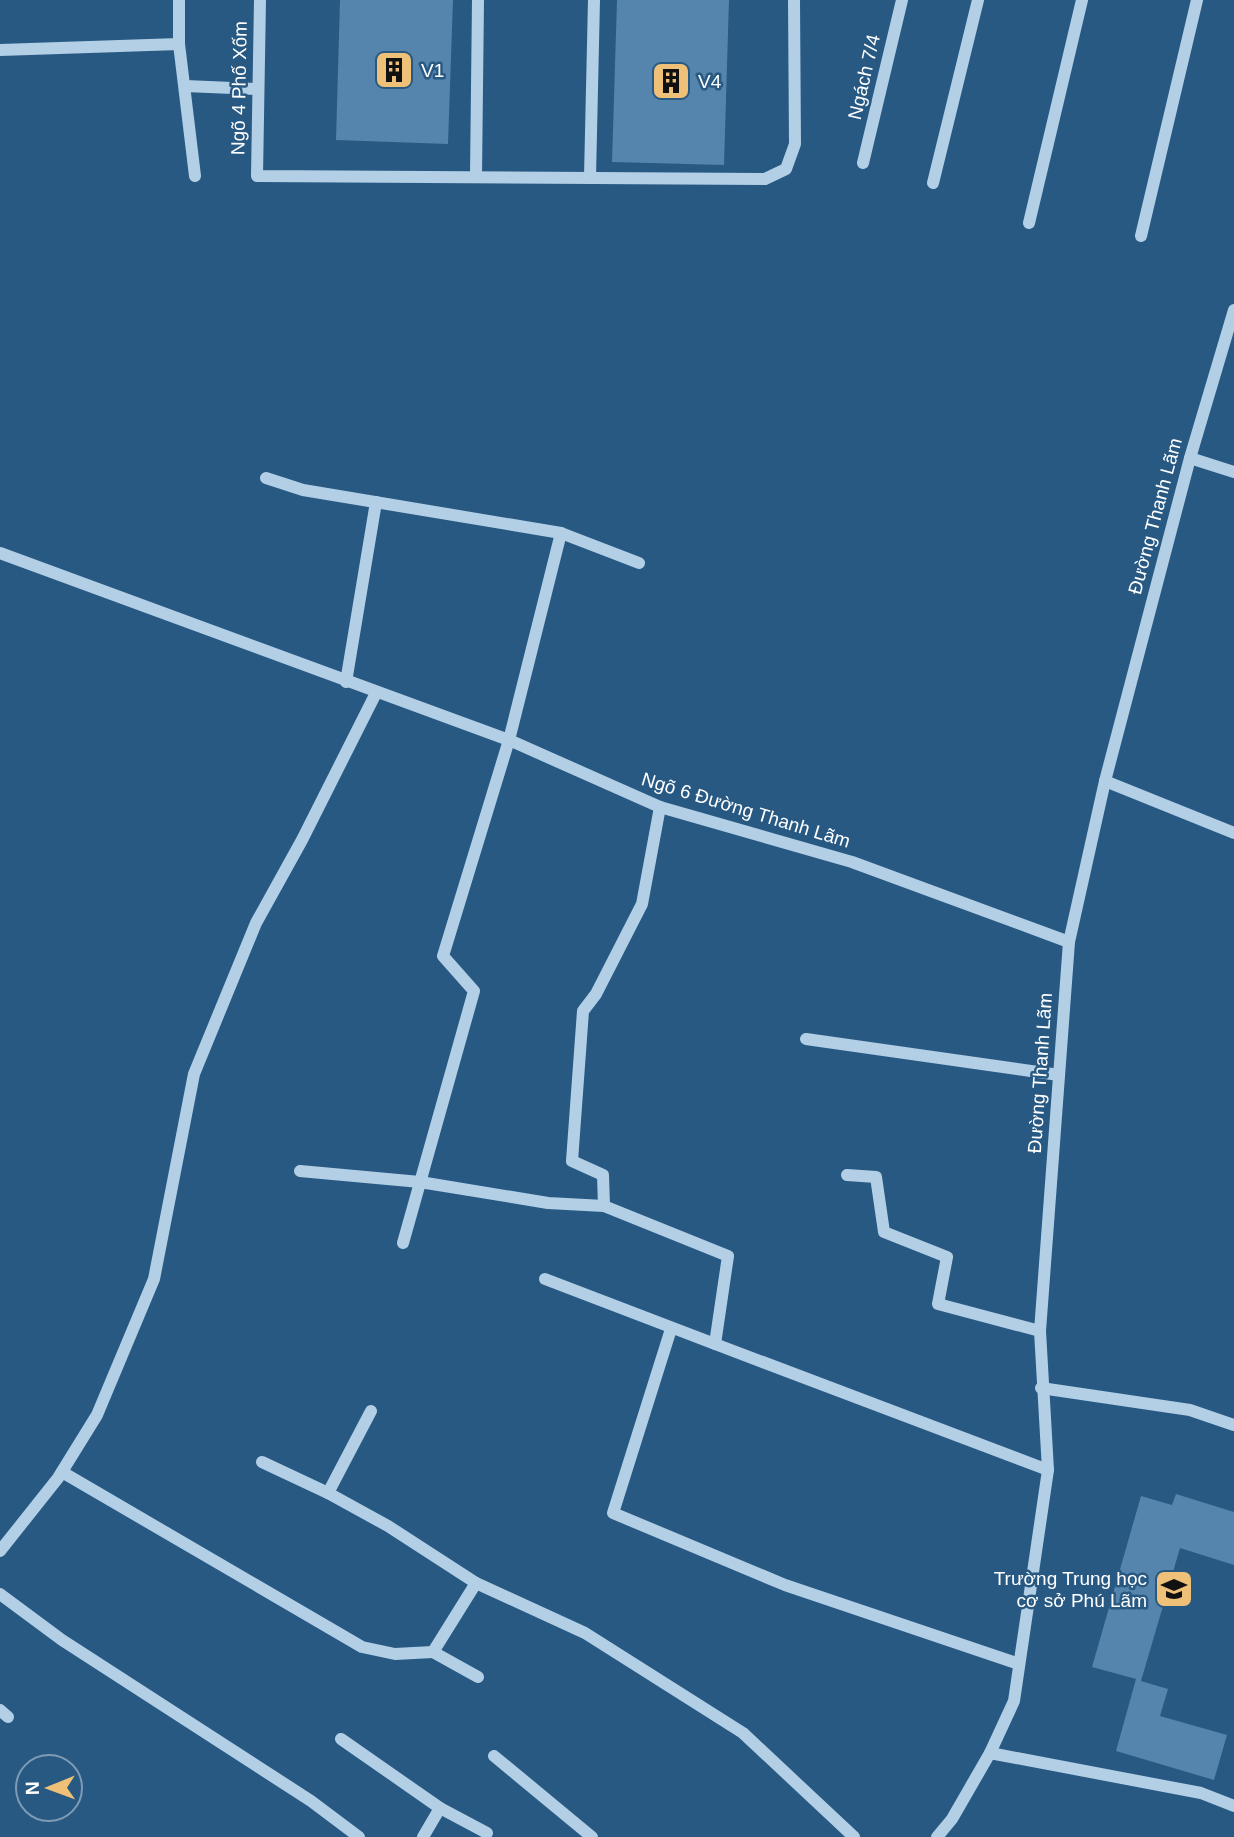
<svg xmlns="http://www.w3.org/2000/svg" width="1234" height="1837" font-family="Arial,sans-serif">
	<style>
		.building { fill: #5584ac }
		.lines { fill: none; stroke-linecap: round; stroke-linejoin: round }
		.minor { stroke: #b2cfe6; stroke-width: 12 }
		.labels { text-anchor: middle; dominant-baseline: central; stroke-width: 5; stroke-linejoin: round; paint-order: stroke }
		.poi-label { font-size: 19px; fill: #fff; stroke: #285983; text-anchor: start }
		.street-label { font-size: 19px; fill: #fff; stroke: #285983 }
	</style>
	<rect width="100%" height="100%" fill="#285983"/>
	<!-- building -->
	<g class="building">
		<path d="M 340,0 L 453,0 L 448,144 L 336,140 Z"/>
		<path d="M 617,0 L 729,0 L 724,165 L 612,162 Z"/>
		<path d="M 1176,1494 L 1234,1512 L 1234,1565 L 1180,1548 L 1141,1681 L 1168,1689 L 1160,1716 L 1227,1735 L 1214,1780 L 1116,1751 L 1136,1679 L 1092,1667 L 1141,1496 L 1172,1505 Z"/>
	</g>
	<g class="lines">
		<!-- minor -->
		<g class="minor">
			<path d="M 179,0 L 179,44 L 195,176"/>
			<path d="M 260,0 L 257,176 L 765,179 L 786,169 L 795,144 L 794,0"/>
			<path d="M 0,50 L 179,44"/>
			<path d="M 185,86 L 257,89"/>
			<path d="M 863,163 L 902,0"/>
			<path d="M 476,175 L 478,0"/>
			<path d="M 590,177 L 594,0"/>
			<path d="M 933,183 L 978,0"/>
			<path d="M 1029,223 L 1082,0"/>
			<path d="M 1141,236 L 1197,0"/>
			<path d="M 1190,458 L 1234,472"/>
			<path d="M 266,478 L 303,490 L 561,533"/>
			<path d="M 0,553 L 509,740 L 660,807 L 852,862 L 1069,942"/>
			<path d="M 346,682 L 376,502"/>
			<path d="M 1105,781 L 1234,833"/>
			<path d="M 806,1039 L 1059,1075"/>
			<path d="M 300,1171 L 420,1182 L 548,1203 L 604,1206 L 728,1256 L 715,1344 L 1048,1470"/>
			<path d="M 847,1175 L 876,1177 L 884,1232 L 947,1257 L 938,1304 L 1040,1331"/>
			<path d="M 604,1206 L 603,1175 L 572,1161 L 583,1011 L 596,994 L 642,904 L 660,807"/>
			<path d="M 403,1243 L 474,991 L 443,956 L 509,740 L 561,533 L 639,563"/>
			<path d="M 545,1279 L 715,1344"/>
			<path d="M 671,1329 L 613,1513 L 785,1585 L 1019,1664"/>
			<path d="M 1041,1388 L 1190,1410 L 1234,1425"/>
			<path d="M 371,1411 L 328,1493 L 388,1526 L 476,1583 L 585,1633 L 743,1733 L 854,1837"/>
			<path d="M 262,1462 L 328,1493"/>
			<path d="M 62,1472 L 362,1647 L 395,1654 L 433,1652"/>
			<path d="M 0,1551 L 58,1478 L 97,1415 L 154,1279 L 194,1074 L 256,923 L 302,840 L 376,693"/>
			<path d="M 476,1583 L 433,1652 L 478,1677"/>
			<path d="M 0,1594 L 62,1640 L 311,1801 L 359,1837"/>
			<path d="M 0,1710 L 8,1717"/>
			<path d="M 341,1739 L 440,1808 L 423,1837"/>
			<path d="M 990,1753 L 1201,1793 L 1234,1806"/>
			<path d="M 494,1756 L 592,1837"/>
			<path d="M 440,1808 L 487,1833"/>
			<path d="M 937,1837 L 952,1819 L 990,1753 L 1014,1701 L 1048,1470 L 1040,1331 L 1069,942 L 1105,781 L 1190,458 L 1234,310"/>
		</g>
	</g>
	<!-- icons -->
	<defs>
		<symbol id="building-square" viewBox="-11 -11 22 22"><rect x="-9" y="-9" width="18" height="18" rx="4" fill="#eec078" stroke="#285983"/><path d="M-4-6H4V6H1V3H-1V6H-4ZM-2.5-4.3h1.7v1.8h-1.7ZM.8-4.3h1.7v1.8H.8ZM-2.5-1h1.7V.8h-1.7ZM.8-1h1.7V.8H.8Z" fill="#111"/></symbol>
		<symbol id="school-square" viewBox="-11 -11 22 22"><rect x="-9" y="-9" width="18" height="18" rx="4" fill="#eec078" stroke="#285983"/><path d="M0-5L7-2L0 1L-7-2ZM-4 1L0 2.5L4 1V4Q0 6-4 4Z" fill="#111"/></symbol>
	</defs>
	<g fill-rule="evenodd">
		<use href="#building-square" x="372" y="48" width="44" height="44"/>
		<use href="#building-square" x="649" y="59" width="44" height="44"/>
		<use href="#school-square" x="1152" y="1567" width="44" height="44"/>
	</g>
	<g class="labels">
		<!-- poi labels -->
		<g class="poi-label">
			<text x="421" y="70">V1</text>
			<text x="698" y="81">V4</text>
			<text x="1147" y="1578" text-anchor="end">Trường Trung học<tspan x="1147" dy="22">cơ sở Phú Lãm</tspan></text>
		</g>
		<!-- street labels -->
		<g class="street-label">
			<text transform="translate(864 77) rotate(-77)">Ngách 7/4</text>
			<text transform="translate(239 88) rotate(-89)">Ngõ 4 Phố Xốm</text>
			<text transform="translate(1155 516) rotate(-75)">Đường Thanh Lãm</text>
			<text transform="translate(746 810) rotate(17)">Ngõ 6 Đường Thanh Lãm</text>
			<text transform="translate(1040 1073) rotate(-86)">Đường Thanh Lãm</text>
		</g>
	</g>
	<!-- north arrow -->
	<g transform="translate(49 1788) rotate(269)"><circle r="33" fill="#285983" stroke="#7e9bb5" stroke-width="2"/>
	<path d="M0-5L12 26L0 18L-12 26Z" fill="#eec078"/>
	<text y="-10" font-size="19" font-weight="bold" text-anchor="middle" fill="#ffffff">N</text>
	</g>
</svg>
